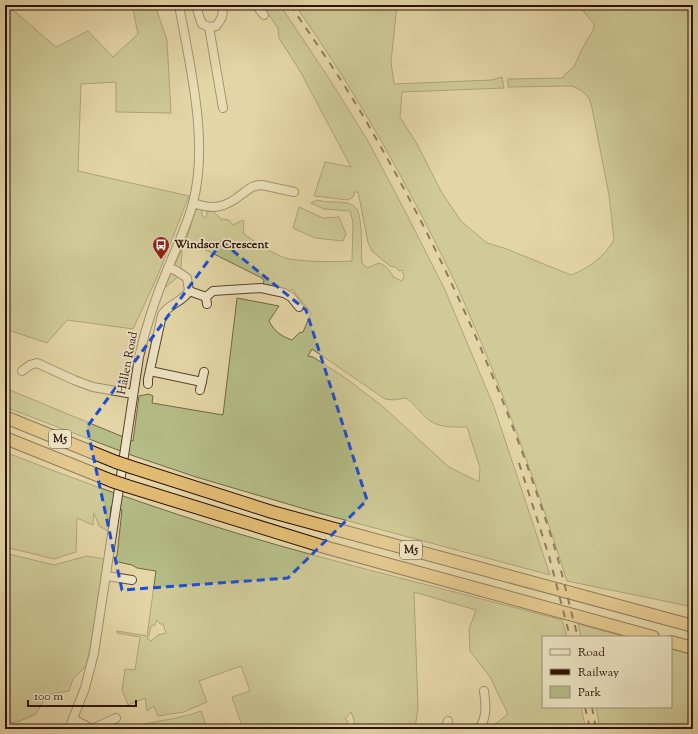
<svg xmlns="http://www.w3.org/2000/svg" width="698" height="734" font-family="'Sorts Mill Goudy',serif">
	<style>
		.green { fill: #b5bd86; stroke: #706646; fill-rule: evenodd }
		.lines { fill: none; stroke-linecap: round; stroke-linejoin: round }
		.minor-casing { stroke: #5a422d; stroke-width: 10 }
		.highway-casing { stroke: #2c1005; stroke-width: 14 }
		.minor { stroke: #ede4c5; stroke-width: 8 }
		.highway { stroke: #e2bb73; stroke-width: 12 }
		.rail { stroke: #2c1005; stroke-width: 2; stroke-dasharray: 7 7; stroke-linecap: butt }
		.highway-bridge-casing { stroke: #2c1005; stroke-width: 14; stroke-linecap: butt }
		.highway-bridge { stroke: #e2bb73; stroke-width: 12 }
		.marked { fill: none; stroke: #1d4ed8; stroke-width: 3; stroke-dasharray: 8 5; stroke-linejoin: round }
		.labels { text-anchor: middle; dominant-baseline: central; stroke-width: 3.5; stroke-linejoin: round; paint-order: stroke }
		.shield { fill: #ede4c5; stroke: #66503f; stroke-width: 1 }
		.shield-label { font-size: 11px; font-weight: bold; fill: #2c1005 }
		.poi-label { font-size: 12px; font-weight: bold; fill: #2c1005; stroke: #ede4c5; text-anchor: start }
		.street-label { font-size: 12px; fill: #2c1005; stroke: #ede4c5 }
	</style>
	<rect width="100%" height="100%" fill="#e4d6a6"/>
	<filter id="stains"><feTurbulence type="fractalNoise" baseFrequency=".005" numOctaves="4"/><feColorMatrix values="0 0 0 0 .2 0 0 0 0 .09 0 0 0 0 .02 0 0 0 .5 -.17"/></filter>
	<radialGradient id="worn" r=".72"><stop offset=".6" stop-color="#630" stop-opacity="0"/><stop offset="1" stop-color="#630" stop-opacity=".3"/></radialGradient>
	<!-- green -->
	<g class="green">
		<path d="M 5,5 L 7,5 L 56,47 L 88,31 L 113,57 L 138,34 L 132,5 L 155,5 L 167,40 L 171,113 L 116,112 L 116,82 L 81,84 L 78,171 L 189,196 L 158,275 L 133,329 L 67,320 L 47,343 L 5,329 Z"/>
		<path d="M 262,5 L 280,5 L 330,80 L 368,141 L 406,213 L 445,290 L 494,407 L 550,575 L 315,512 L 196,477 L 131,455 L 5,407 L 5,388 L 133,441 L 139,396 L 149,394 L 153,396 L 152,403 L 223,415 L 237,298 L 279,306 L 269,321 C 275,332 281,336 292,340 L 299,333 L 303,332 L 311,313 L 292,289 L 288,292 L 263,286 L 264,280 L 260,277 L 186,240 L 196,209 L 201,209 L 202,212 L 202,216 L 206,218 L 207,212 L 213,211 L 221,219 L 229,220 L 233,225 L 243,220 L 244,223 L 243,233 C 253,241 276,256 289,259 C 310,262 332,262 352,261 L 353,222 L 350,211 L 324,209 L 311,203 L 317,200 C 327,203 338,201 348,203 C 350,204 355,206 356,208 C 363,216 361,252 362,263 L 367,268 L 379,263 C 386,266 390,270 393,277 L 402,281 L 404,276 L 402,270 L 399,271 L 396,267 L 390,266 L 379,257 L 372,251 L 368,242 L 358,192 L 355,192 L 353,197 L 348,200 L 314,196 L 325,162 L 351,167 L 300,71 L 279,38 L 278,28 ZM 312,349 L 385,399 L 393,400 L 406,398 C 415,404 424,418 432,422 C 442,428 455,427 467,427 L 480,468 L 479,482 L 449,467 L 381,405 L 344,377 L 313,357 L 308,356 Z"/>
		<path d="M 295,5 L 397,5 L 391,62 L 394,84 L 492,80 L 502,77 L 504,88 L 402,92 L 400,117 L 417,144 L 442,193 L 461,221 L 487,243 L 504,248 L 571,275 C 589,268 604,257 614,240 L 609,195 L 592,108 L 589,98 L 582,91 L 572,86 L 508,87 L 508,79 L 564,78 L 564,75 L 574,67 L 581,51 L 594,28 L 594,24 L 578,5 L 693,5 L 693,607 L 567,581 C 540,496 511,412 476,330 C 469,314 462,297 454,280 C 408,185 356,91 295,5 Z"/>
		<path d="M 299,207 L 323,218 L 339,217 L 346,234 L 343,241 L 315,238 L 293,228 Z"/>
		<path d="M 182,249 L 182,250 L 181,270 L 174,267 Z"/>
		<path d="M 169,270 L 179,276 L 161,291 Z"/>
		<path d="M 5,452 C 81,482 158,509 236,533 C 343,565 454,591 562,620 L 567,637 L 543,637 L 543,707 L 581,707 L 586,729 L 489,729 L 508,714 L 490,677 L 470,651 L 469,629 L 476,610 L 414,592 L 418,708 L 415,729 L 351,729 L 352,724 L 355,723 L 351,712 L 345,719 L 348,721 L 345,729 L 243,729 L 232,697 L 250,691 L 241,666 L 199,681 L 207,702 L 184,712 L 158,716 L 154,706 L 147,711 L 145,698 L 128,705 L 122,690 L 125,669 L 135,670 L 140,637 L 117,633 L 117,631 L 147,636 L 156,571 L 137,568 L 132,565 L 114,561 L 115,557 L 117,556 L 122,510 L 111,506 L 109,532 L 99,526 L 94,513 L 93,525 L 77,518 L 76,552 L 54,559 L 5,547 ZM 157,620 L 160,624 L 163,624 L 166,633 L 158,635 L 151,641 L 147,638 L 149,636 L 151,626 L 155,625 Z"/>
		<path d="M 5,553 L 54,565 L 87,556 L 104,559 L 91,645 L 86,666 L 73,679 L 69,691 L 47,695 L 36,714 L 20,721 L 5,724 Z"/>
		<path d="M 578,624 L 626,637 L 581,637 Z"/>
		<path d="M 671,649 L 693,655 L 693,729 L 600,729 L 596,707 L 671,707 Z"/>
		<path d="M 201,711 L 207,729 L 144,729 L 144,724 C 164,720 182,718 201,711 Z"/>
	</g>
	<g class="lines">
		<defs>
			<g id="minor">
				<path d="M 196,5 L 199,16 L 202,24 L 209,27 L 216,26 C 222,19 224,14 222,5"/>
				<path d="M 256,5 L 264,15"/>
				<path d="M 209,27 L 223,108"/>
				<path d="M 193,203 C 213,210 225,208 242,194 C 249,189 253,185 262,185 L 294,192"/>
				<path d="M 189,291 L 206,297"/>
				<path d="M 207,304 L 206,297 L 213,291 L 261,288 L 284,293 L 291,297 L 299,307"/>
				<path d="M 22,371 L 30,365 L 37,363 L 74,380 L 93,387 L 133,394"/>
				<path d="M 150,371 L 202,382"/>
				<path d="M 148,384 L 148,379 L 162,315 C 168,304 183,302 189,291 L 187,278 L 175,270 L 168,268"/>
				<path d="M 200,390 L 204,372"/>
				<path d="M 106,576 L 132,580"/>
				<path d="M 73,719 L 92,729"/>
				<path d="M 69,729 L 85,688 L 94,653 L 139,357 C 146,326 156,296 168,268 C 177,246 187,225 193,203 C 209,141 190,67 179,5"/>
				<path d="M 92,729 L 116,718"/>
				<path d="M 445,729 L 448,721"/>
				<path d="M 479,729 C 487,718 486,704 484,691"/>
			</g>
			<g id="highway">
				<path d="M 5,417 L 116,462"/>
				<path d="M 5,438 L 112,481"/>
				<path d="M 131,467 L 272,512 L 693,626"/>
				<path d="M 127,486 L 328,548 L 653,637"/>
				<path d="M 671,642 L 693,648"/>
			</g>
		</defs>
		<!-- minor casing -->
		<use href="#minor" class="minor-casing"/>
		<!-- highway casing -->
		<use href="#highway" class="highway-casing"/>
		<!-- minor -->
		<use href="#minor" class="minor"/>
		<!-- highway -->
		<use href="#highway" class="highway"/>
		<!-- rail -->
		<g class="rail">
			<path d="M 290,5 C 319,47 349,90 374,135 C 450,267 511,407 556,552 C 564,580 570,609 578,637"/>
			<path d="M 519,463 L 549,556 L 570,637"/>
			<path d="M 585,707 L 590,729"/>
			<path d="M 592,707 L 596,729"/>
		</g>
		<defs>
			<g id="highway-bridge">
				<path d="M 116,462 L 131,467"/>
				<path d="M 112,481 L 127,486"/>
			</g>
		</defs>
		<!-- highway-bridge casing -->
		<use href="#highway-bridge" class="highway-bridge-casing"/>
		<!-- highway-bridge -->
		<use href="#highway-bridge" class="highway-bridge"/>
	</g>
	<!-- marked area -->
	<path d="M0 0H698V734H0ZM 222,242 L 306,310 L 367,500 L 288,578 L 122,590 L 87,427 Z" fill="#e4d6a6" fill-opacity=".55" fill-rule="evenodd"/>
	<path class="marked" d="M 222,242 L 306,310 L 367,500 L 288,578 L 122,590 L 87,427 Z"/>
	<!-- icons -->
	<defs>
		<symbol id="bus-pin" viewBox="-11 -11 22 30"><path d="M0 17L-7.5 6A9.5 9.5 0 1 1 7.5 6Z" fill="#8f2418" stroke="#ede4c5"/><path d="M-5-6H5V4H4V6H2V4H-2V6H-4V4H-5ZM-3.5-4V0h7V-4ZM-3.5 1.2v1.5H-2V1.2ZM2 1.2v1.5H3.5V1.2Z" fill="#fff"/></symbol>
	</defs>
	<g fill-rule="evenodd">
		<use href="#bus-pin" x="151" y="235" width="20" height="27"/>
	</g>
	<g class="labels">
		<!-- shield labels -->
		<g class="shield">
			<rect x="49" y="430" width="22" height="18" rx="3"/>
			<rect x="400" y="541" width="22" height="18" rx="3"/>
		</g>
		<g class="shield-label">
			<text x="60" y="439">M5</text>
			<text x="411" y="550">M5</text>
		</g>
		<!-- poi labels -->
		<g class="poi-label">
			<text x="174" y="245">Windsor Crescent</text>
		</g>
		<!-- street labels -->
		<g class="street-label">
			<text transform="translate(128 363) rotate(-79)">Hallen Road</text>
		</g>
	</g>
	<!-- margin -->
	<rect width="698" height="734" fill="none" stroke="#e4d6a6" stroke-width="20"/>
	<rect x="6" y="6" width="686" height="722" fill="none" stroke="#2c1005" stroke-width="2"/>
	<rect x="10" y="10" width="678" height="714" fill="none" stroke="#2c1005"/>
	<!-- legend -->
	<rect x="542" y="636" width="130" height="72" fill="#ede4c5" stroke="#a08f78"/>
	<rect x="550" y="649" width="20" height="6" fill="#ede4c5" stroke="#a08f78"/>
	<text x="578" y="656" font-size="12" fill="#2c1005">Road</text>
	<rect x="550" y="669" width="20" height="6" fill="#2c1005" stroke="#a08f78"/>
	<text x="578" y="676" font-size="12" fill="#2c1005">Railway</text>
	<rect x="550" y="686" width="20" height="12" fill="#b5bd86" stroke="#a08f78"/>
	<text x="578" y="696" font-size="12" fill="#2c1005">Park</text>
	<!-- scale -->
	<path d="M28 700v6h108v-6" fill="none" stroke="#2c1005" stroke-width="2"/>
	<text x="34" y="700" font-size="12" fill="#2c1005" stroke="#ede4c5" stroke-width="3" paint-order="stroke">100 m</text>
	<rect width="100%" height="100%" filter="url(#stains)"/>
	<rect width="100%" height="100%" fill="url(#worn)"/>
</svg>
